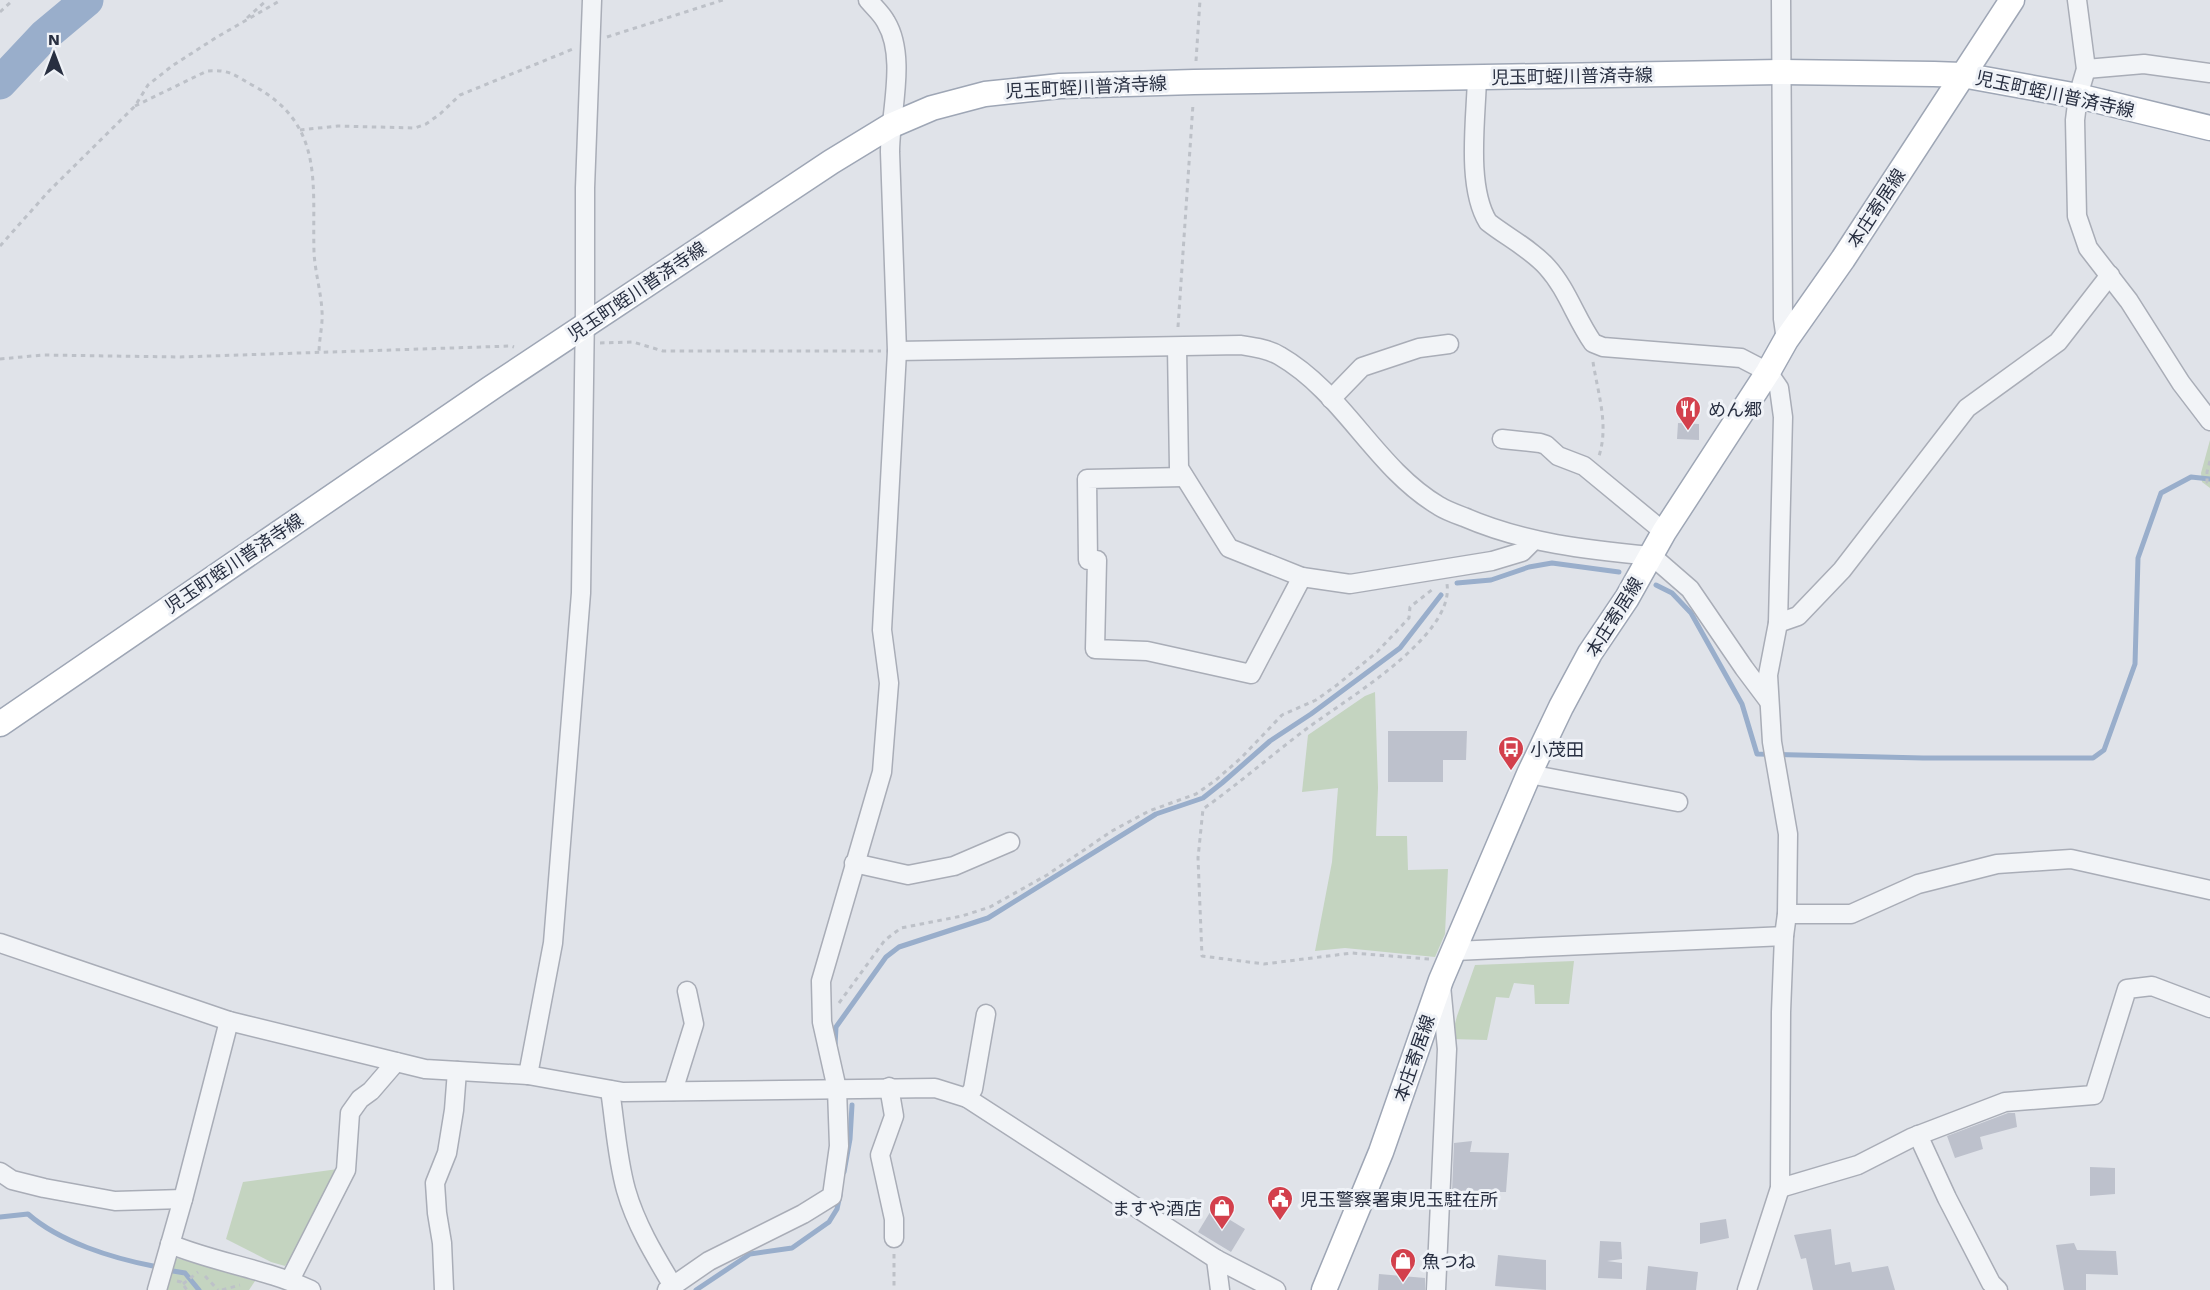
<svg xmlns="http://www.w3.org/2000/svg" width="2210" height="1290" font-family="'Work Sans','Noto Sans JP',sans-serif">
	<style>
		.green { fill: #c4d4c0 }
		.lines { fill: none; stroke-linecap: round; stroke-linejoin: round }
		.stream { stroke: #99aecb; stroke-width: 5 }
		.river { stroke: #99aecb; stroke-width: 33 }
		.building { fill: #bdc1cc }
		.minor-casing { stroke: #a9adb7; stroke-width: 21 }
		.major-casing { stroke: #9ea6b5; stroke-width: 27 }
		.path { stroke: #bdc1c8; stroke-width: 3; stroke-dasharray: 4.5 4.5; stroke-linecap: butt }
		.minor { stroke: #f2f4f7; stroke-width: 18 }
		.major { stroke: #fff; stroke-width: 24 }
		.labels { text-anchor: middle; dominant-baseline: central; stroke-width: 6; stroke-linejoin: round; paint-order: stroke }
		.street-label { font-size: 18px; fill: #282f41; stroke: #eff2f7 }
		.poi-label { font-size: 18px; fill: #282f41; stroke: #eff2f7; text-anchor: start }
	</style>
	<rect width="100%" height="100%" fill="#e0e3e9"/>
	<!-- green -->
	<g class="green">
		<path d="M 2210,440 L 2210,488 L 2202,482 L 2201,473 Z"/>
		<path d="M 1375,692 L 1378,788 L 1376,836 L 1407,836 L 1408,870 L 1448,869 L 1445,934 L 1435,957 L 1345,948 L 1315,951 L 1332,862 L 1338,788 L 1302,792 L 1308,735 L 1365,696 Z"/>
		<path d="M 1574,961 L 1569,1004 L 1535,1004 L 1534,985 L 1514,983 L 1509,998 L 1496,997 L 1487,1040 L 1451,1039 L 1457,1016 L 1475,965 Z"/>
		<path d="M 338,1169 L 317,1219 L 285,1266 L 271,1262 L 226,1239 L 243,1182 Z"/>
		<path d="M 173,1257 L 255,1281 L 249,1290 L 164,1290 Z"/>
	</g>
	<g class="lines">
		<!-- stream -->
		<g class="stream">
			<path d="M 1457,583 L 1491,580 L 1529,567 L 1552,563 L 1619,572"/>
			<path d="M 1656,585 L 1672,593 L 1691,613 L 1742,704 L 1757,754 L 1923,758 L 2093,758 L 2104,750 L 2135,664 L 2138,558 L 2161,493 L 2191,477 L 2210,479"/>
			<path d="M 835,1045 L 836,1027 L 886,957 L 899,947 L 988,918 L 1156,814 L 1203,798 L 1222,783 L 1270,741 L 1311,714 L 1400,648 L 1441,595"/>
			<path d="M 844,1172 L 850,1139 L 852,1105"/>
			<path d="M 0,1217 L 28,1214 C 60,1242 112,1258 153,1266"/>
			<path d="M 173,1271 L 185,1273 L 199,1290"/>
			<path d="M 696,1290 L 750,1254 L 792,1248 L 829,1222 L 837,1209 L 840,1195"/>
		</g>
		<!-- river -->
		<path class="river" d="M 0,83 L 44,36 L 87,0"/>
	</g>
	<!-- building -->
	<g class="building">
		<path d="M 1678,423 L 1699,424 L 1699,440 L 1677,439 Z"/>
		<path d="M 1388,731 L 1467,731 L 1466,760 L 1443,760 L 1443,782 L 1388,782 Z"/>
		<path d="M 2008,1113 L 2015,1113 L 2017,1127 L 1980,1137 L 1983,1149 L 1955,1158 L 1947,1136 Z"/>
		<path d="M 1472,1141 L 1470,1152 L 1509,1153 L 1506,1192 L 1452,1192 L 1454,1143 Z"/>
		<path d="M 2090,1167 L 2115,1168 L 2115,1194 L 2090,1196 Z"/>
		<path d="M 1212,1209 L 1245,1229 L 1231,1252 L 1198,1232 Z"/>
		<path d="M 1726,1219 L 1729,1238 L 1700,1244 L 1700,1223 Z"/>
		<path d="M 1831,1229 L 1835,1265 L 1850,1262 L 1852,1272 L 1888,1266 L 1895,1290 L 1813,1290 L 1806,1258 L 1801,1259 L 1794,1235 Z"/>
		<path d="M 1600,1241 L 1621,1242 L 1622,1259 L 1607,1261 L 1622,1263 L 1622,1279 L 1598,1278 Z"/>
		<path d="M 2074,1243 L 2077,1250 L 2116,1251 L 2118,1275 L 2086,1274 L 2086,1290 L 2064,1290 L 2056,1245 Z"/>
		<path d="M 1498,1255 L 1546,1260 L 1546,1290 L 1495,1286 Z"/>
		<path d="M 1648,1266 L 1698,1272 L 1696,1290 L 1646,1290 Z"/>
		<path d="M 1379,1274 L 1425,1278 L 1425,1290 L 1378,1290 Z"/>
	</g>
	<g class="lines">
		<defs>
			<g id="minor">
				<path d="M 1781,0 L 1783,319 L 1786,340"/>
				<path d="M 2077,0 L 2086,69 L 2078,96 L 2075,120 L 2077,216 L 2088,248 L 2129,301 L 2181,383 L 2210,421"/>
				<path d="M 2086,69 L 2144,64 L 2210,73"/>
				<path d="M 1477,78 C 1476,119 1466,186 1488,222 C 1507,237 1531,249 1547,267 C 1567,289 1576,319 1593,343 L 1603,347 L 1741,358 L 1768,372 L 1779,388 L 1783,417 L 1778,623 L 1768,675 L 1772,742 L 1788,834 L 1787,914 L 1784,936 L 1781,1012 L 1780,1188 L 1747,1290"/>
				<path d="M 1177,347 L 1179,468 L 1229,548 L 1302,577 L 1350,584 L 1492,561 L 1522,552 L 1533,541"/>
				<path d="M 897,351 L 1240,345 C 1253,347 1269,349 1280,356 C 1344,393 1375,468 1439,506 C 1447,511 1456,514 1464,517 C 1524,543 1587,550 1652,556 L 1690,589 L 1744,668 L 1768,700"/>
				<path d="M 1331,399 L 1362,367 L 1419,348 L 1449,344"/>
				<path d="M 1502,439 L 1540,443 L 1546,445 L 1558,456 L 1584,466 L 1664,532"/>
				<path d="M 1184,477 L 1087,479 L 1088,560 L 1097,560 L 1095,649 L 1147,651 L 1251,674 L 1302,577"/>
				<path d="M 1778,623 L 1798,616 L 1842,570 L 1967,408 L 2058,342 L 2110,275"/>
				<path d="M 1529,774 L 1678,802"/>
				<path d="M 854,863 L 908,875 L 954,866 L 1010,842"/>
				<path d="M 1787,914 L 1851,914 L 1918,884 L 1997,864 L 2071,859 L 2210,890"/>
				<path d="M 0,943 L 229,1021 L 425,1069 L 528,1075 L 623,1092 L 935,1088 L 967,1098 L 1216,1259 L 1276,1290"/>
				<path d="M 1455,951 L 1784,936"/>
				<path d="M 528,1075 L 553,943 L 581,593 L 585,310 L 585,188 L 592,0"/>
				<path d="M 889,1087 L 894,1116 L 880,1155 L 894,1219 L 894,1238"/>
				<path d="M 610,1090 C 615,1123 617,1158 626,1190 C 636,1225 655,1256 673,1286"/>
				<path d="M 673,1091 L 694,1024 L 687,991"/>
				<path d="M 967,1098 L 973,1089 L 986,1014"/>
				<path d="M 1918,1135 L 1947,1198 L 1991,1283 L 1998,1290"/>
				<path d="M 0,1172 L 12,1180 L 44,1188 L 115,1201 L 183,1199"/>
				<path d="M 1780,1188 L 1858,1165 L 1911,1138 L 2005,1102 L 2094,1095 L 2127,989 L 2152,986 L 2210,1008"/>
				<path d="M 170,1244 C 216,1263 266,1269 311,1290"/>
				<path d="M 1216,1259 L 1220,1290"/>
				<path d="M 290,1280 L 346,1170 L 350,1113 L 360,1099 L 371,1091 L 396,1062"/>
				<path d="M 157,1290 L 183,1199 L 229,1021"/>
				<path d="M 444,1290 L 442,1243 L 437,1213 L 435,1183 L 447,1153 L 454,1110 L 457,1071"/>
				<path d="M 667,1290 L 709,1261 L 803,1214 L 832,1196 L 839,1146 L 837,1089 L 822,1022 L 821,981 L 882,772 L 889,683 L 882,630 L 897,351 L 890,152 C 890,113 907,57 886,22 C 882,14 874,7 868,0"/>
				<path d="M 1436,1290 L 1447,1049 L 1441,985"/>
			</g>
			<g id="major">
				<path d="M 0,724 L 491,388 L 831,162 L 890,126 L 932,108 L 985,94 L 1060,86 L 1194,82 L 1782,72 L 1934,74 L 1962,75 L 2078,96 L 2210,128"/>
				<path d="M 1324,1290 L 1381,1152 L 1441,980 L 1529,774 L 1561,707 L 1590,653 L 1627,598 L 1664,532 L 1768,372 L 1786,340 L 1843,259 L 2012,0"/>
			</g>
		</defs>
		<!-- minor casing -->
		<use href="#minor" class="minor-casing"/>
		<!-- major casing -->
		<use href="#major" class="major-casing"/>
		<!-- path -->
		<g class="path">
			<path d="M 0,12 L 13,0"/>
			<path d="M 247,18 L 267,0"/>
			<path d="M 607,37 L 723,0"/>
			<path d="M 1196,61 L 1200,0"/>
			<path d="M 135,106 L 207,71 C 231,69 235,76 254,86 C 325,125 312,184 314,252 C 315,272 321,292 322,311 C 323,325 319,339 319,353"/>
			<path d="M 300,130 L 338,126 L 415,128 L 426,124 L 440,114 L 460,95 L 573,49"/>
			<path d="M 0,246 L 49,191 L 135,106 L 148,85 L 172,66 L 217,37 L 281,0"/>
			<path d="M 1178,327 L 1193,104"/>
			<path d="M 600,343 L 633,342 L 663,351 L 881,351"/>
			<path d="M 0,359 L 43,355 L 180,357 L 511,346 L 514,347"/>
			<path d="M 1593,362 C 1598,394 1609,425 1599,456"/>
			<path d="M 2210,461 L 2207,472 L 2207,482 L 2210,484"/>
			<path d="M 1429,959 L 1352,953 L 1264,964 L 1202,956 L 1198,858 L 1203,809 C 1237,785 1268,758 1301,733 C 1339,703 1455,638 1447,584"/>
			<path d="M 839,1003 L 885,940 L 901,928 L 962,916 L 990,907 L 1047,875 L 1112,831 L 1149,811 L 1196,794 L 1216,780 L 1242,757 L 1282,715 L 1316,700 L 1337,685 L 1377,652 L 1409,618 L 1410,607 L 1433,589"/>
			<path d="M 894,1254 L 894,1290"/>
			<path d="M 205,1276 L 218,1290"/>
			<path d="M 177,1281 L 181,1282 L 187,1290"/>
			<path d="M 183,1284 L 198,1272"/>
			<path d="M 222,1290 L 240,1285"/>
		</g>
		<!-- minor -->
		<use href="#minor" class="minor"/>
		<!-- major -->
		<use href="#major" class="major"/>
	</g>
	<!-- icons -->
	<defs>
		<symbol id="restaurant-pin" viewBox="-11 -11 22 30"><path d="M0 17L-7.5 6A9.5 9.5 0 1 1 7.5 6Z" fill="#d3404c" stroke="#eff2f7"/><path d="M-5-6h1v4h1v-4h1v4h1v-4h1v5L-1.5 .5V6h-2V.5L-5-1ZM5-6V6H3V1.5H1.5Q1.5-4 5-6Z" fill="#fff"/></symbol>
		<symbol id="bus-pin" viewBox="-11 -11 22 30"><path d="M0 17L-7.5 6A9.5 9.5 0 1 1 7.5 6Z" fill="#d3404c" stroke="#eff2f7"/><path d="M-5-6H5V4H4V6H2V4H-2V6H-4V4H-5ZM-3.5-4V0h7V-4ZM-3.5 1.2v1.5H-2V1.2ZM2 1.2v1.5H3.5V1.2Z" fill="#fff"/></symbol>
		<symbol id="civic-pin" viewBox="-11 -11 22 30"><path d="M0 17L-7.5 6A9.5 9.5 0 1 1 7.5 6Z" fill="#d3404c" stroke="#eff2f7"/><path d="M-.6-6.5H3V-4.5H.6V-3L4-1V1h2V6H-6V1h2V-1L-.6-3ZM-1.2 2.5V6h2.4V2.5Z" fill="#fff"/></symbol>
		<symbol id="shop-pin" viewBox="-11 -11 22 30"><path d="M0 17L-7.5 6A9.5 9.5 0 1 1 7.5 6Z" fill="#d3404c" stroke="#eff2f7"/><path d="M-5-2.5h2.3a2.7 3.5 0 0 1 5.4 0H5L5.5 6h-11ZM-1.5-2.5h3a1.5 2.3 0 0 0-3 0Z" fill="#fff"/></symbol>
	</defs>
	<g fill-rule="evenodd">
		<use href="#restaurant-pin" x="1673" y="394" width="30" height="40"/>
		<use href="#bus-pin" x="1496" y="734" width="30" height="40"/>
		<use href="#civic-pin" x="1265" y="1184" width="30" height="40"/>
		<use href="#shop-pin" x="1207" y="1193" width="30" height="40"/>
		<use href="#shop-pin" x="1388" y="1246" width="30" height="40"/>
	</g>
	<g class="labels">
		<!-- street labels -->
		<g class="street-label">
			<text transform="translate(1572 76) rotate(-1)">児玉町蛭川普済寺線</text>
			<text transform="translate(1086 87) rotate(-3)">児玉町蛭川普済寺線</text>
			<text transform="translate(2055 94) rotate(12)">児玉町蛭川普済寺線</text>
			<text transform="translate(1876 208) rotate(-57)">本庄寄居線</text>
			<text transform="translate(637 291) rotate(-34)">児玉町蛭川普済寺線</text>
			<text transform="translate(234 563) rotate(-34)">児玉町蛭川普済寺線</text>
			<text transform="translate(1614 617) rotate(-58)">本庄寄居線</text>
			<text transform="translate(1414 1058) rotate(-71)">本庄寄居線</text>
		</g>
		<!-- poi labels -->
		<g class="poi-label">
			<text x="1708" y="409">めん郷</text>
			<text x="1530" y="749">小茂田</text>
			<text x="1300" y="1199">児玉警察署東児玉駐在所</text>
			<text x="1202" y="1208" text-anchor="end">ますや酒店</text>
			<text x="1422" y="1261">魚つね</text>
		</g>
	</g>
	<!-- north arrow -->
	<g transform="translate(54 54)" stroke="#eff2f7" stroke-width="4.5" paint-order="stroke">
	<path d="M0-4.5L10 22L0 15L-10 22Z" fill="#282f41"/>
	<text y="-9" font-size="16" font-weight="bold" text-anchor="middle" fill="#282f41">N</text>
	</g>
</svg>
